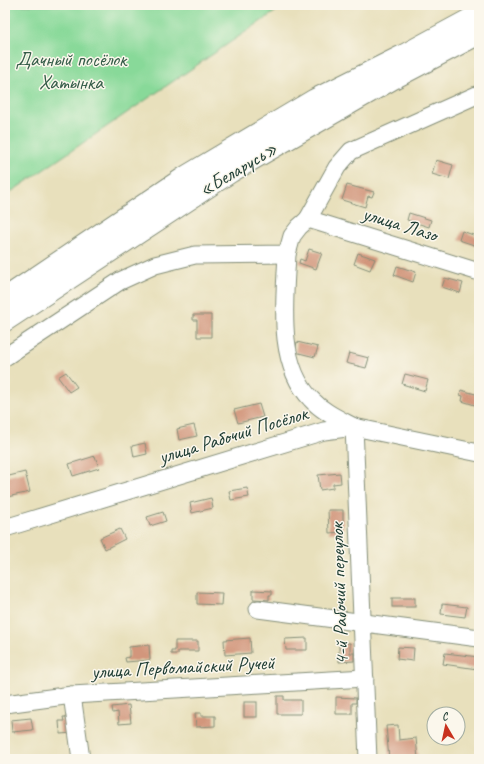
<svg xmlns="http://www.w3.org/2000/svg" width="484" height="764" font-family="Caveat,sans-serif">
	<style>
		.green { fill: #88d999; stroke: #548b66 }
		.building { fill: #d2967c }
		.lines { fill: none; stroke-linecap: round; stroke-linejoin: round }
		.minor-casing { stroke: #848e78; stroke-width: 19 }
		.highway-casing { stroke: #848e78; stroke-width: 24 }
		.minor { stroke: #fff; stroke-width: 17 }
		.highway { stroke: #fff; stroke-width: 22 }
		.labels { text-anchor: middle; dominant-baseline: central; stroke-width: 3; stroke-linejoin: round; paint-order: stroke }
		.park-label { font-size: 20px; fill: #345c48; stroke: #fbf7ec }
		.street-label { font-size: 20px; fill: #1f3d34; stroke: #fbf7ec }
	</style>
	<rect width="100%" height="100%" fill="#fbf7ec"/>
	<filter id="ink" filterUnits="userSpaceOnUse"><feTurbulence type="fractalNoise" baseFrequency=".025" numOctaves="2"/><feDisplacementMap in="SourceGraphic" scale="8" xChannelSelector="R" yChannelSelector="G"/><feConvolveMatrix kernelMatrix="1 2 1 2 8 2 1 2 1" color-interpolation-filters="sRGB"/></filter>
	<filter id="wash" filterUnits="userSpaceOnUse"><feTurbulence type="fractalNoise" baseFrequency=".012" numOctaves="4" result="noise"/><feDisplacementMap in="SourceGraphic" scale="16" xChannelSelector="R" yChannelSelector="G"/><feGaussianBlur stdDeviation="0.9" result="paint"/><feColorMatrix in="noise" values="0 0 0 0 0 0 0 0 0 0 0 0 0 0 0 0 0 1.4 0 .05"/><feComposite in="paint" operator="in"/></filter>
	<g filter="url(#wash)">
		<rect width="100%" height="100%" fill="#e8e0bc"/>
		<!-- green -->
		<path class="green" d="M 5,5 L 285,5 L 5,196 Z"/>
		<g id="blocks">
			<!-- building -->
			<g class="building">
				<path d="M 436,160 L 453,165 L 449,179 L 432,174 Z"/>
				<path d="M 347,185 L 374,192 L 372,197 L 368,196 L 365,207 L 342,200 Z"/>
				<path d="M 409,213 L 431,220 L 429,227 L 407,220 Z"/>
				<path d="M 462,231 L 479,237 L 477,246 L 459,240 Z"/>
				<path d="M 309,249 L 322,253 L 316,269 L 299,263 L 300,259 L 305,261 Z"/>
				<path d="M 358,253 L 375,259 L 370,270 L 354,264 Z"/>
				<path d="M 397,266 L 416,272 L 413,282 L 394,275 Z"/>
				<path d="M 445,278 L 463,283 L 460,293 L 442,287 Z"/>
				<path d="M 193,315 L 211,315 L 211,337 L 197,337 L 197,320 L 193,320 Z"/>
				<path d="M 297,342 L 318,347 L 315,357 L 295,352 Z"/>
				<path d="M 349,353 L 369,358 L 366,368 L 346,363 Z"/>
				<path d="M 66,372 L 77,387 L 69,392 L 58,377 Z"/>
				<path d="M 405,374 L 428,380 L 425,391 L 402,384 Z"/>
				<path d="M 461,390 L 479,395 L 478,406 L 462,401 L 463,396 L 460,395 Z"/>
				<path d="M 259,404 L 263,417 L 238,423 L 234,410 Z"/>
				<path d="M 194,425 L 197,436 L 179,440 L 177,429 Z"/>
				<path d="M 145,443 L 147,454 L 134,457 L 132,446 Z"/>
				<path d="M 95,456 L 99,468 L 73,476 L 69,464 Z"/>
				<path d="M 25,472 L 30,492 L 7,497 L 5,477 Z"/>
				<path d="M 340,473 L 341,483 L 333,484 L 333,488 L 320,490 L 318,475 Z"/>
				<path d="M 247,488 L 249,497 L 231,500 L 229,491 Z"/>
				<path d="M 211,498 L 213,508 L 192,513 L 190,503 Z"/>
				<path d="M 328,510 L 343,510 L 343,532 L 329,533 Z"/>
				<path d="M 163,512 L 166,521 L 150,526 L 147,517 Z"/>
				<path d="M 120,529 L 125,539 L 105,549 L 100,538 Z"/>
				<path d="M 253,590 L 272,591 L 272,595 L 269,595 L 269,600 L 253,599 Z"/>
				<path d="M 197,592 L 222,593 L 221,605 L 197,604 Z"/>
				<rect x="392" y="598" width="23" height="9"/>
				<path d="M 442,604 L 467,607 L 465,617 L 441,614 Z"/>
				<path d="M 250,638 L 251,653 L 225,655 L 224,640 Z"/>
				<path d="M 307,638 L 307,650 L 286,650 L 285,639 Z"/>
				<path d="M 175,641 L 198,641 L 198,651 L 178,651 L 178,654 L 171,654 L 171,651 L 175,651 Z"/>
				<path d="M 339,643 L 350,643 L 350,653 L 354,653 L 354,661 L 339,662 Z"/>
				<path d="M 149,645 L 150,660 L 126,662 L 125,658 L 129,657 L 129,647 Z"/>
				<path d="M 398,647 L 414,648 L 413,661 L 397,659 Z"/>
				<path d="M 445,653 L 479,657 L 477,669 L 443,664 Z"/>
				<path d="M 277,696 L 284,696 L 284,700 L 301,700 L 301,714 L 277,714 Z"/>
				<path d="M 336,697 L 356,698 L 356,703 L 352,703 L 352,714 L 336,714 Z"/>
				<rect x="244" y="702" width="13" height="15"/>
				<path d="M 129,705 L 131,723 L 119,724 L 118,712 L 113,713 L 112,707 Z"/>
				<path d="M 195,713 L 201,713 L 201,716 L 215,716 L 215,726 L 196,727 Z"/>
				<path d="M 63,717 L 69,717 L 73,733 L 60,734 L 59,721 L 64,721 Z"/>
				<path d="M 31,718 L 33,730 L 12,732 L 11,720 Z"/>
				<path d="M 398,725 L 399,740 L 416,738 L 418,759 L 389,759 L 386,726 Z"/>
			</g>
		</g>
	</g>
	<g filter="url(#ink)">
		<use href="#blocks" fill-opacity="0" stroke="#848e78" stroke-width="1"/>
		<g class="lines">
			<defs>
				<g id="minor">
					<path d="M 308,219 L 479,272"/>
					<path d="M 287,254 C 285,299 276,363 311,399 C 323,412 339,419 354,427"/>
					<path d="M 5,357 L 120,281 L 155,265 L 195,255 L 287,254 L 292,236 L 299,227 L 308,219 L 337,167 L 351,151 L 479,94"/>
					<path d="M 354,427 L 368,759"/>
					<path d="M 5,528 L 324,431 L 354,427 L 479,453"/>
					<path d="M 258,609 L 479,638"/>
					<path d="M 72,695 L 81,759"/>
					<path d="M 5,704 L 72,695 L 365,678"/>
				</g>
				<g id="highway">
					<path d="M 5,299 L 186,177 L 315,100 L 405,55 L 479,15"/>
					<path d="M 5,320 L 231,171 L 393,78 L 479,33"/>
				</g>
			</defs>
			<!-- minor casing -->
			<use href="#minor" class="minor-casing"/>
			<!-- highway casing -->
			<use href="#highway" class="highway-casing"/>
			<!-- minor -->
			<use href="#minor" class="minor"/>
			<!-- highway -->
			<use href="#highway" class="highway"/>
		</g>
	</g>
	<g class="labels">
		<!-- park labels -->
		<g class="park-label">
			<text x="71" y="59">Дачный посёлок<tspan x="71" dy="23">Хатынка</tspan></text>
		</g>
		<!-- street labels -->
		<g class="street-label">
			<text transform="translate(238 169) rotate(-31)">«Беларусь»</text>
			<text transform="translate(400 224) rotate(17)">улица Лазо</text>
			<text transform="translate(233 435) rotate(-17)">улица Рабочий Посёлок</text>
			<text transform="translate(339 594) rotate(-92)">4-й Рабочий переулок</text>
			<text transform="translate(183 667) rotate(-3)">улица Первомайский Ручей</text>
		</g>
	</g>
	<!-- margin -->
	<rect width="484" height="764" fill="none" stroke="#fbf7ec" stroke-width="20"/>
	<!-- north arrow -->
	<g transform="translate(446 726) rotate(351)"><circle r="19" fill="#fbf7ec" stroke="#a3ada2"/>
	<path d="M0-3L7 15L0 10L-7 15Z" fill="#c8321e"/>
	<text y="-6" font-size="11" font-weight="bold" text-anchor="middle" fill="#1f3d34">С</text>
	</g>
</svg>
